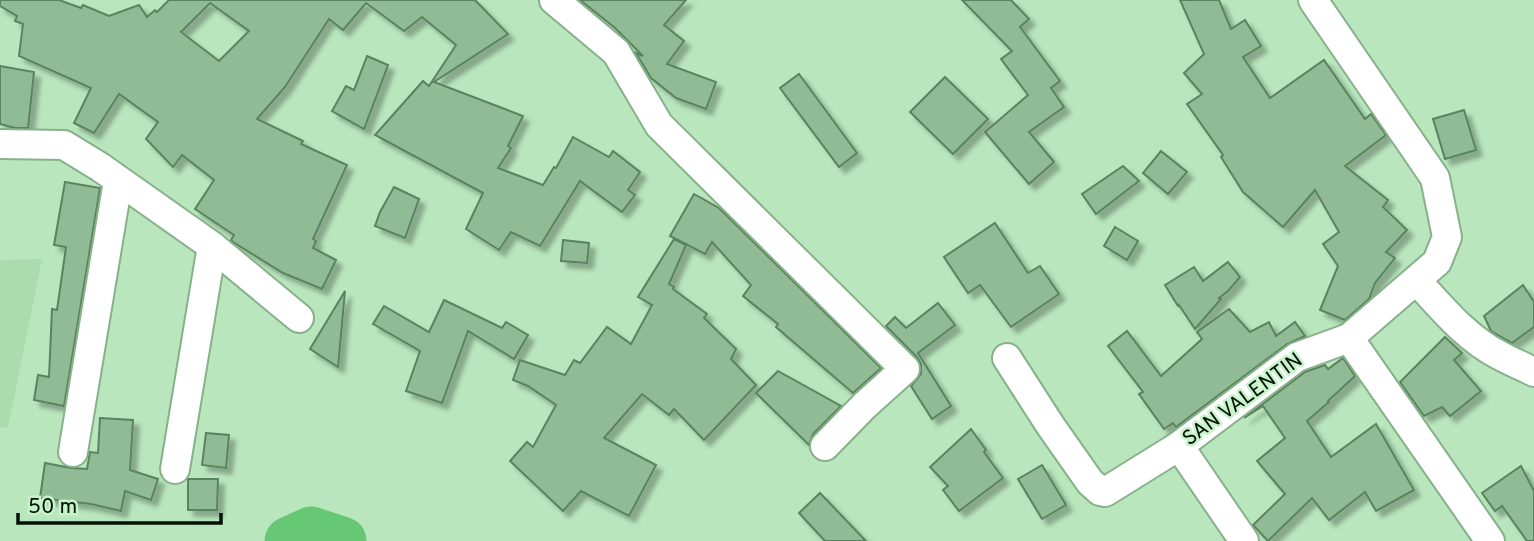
<svg xmlns="http://www.w3.org/2000/svg" width="1534" height="541" font-family="Overpass,sans-serif">
	<style>
		.built { fill: #aadcae }
		.lines { fill: none; stroke-linecap: round; stroke-linejoin: round }
		.river { stroke: #66c875; stroke-width: 49 }
		.building { fill: #90bb94; stroke: #5a835e; stroke-width: 2; fill-rule: evenodd; filter: url(#shadow) }
		.minor-casing { stroke: #86b18a; stroke-width: 32 }
		.minor { stroke: #fff; stroke-width: 28 }
		.labels { text-anchor: middle; dominant-baseline: central; stroke-width: 5; stroke-linejoin: round; paint-order: stroke }
		.street-label { font-size: 21px; fill: #031004; stroke: #c6f3ca }
	</style>
	<defs>
		<filter id="shadow"><feDropShadow dx="6" dy="6" stdDeviation="2" flood-color="#0004"/></filter>
	</defs>
	<rect width="100%" height="100%" fill="#b9e6bd"/>
	<!-- built -->
	<path class="built" d="M 42,259 L 8,428 L 0,427 L 0,260 Z"/>
	<g class="lines">
		<!-- river -->
		<path class="river" d="M 289,541 L 311,531 L 342,541"/>
	</g>
	<!-- building -->
	<g class="building">
		<path d="M 0,0 L 59,0 L 81,8 L 83,5 L 109,16 L 139,5 L 147,17 L 155,10 L 157,12 L 169,0 L 475,0 L 508,34 L 434,82 L 523,116 L 508,146 L 511,148 L 498,168 L 543,185 L 554,167 L 556,168 L 573,137 L 609,157 L 613,151 L 640,172 L 628,190 L 635,195 L 622,212 L 580,181 L 540,246 L 511,232 L 499,250 L 466,229 L 483,193 L 375,135 L 423,81 L 429,86 L 456,45 L 422,17 L 404,31 L 366,3 L 343,30 L 329,19 L 285,87 L 257,119 L 303,141 L 301,144 L 347,165 L 313,239 L 316,241 L 313,248 L 336,260 L 322,289 L 283,273 L 233,242 L 231,240 L 234,235 L 195,209 L 214,180 L 182,155 L 173,167 L 146,139 L 158,122 L 119,94 L 94,133 L 74,123 L 91,88 L 19,56 L 23,24 L 15,21 L 17,16 L 0,6 ZM 210,3 L 249,31 L 219,61 L 181,32 Z"/>
		<path d="M 580,0 L 686,0 L 664,25 L 684,41 L 667,64 L 716,82 L 706,109 L 676,98 L 651,78 L 636,53 L 643,56 L 614,27 Z"/>
		<path d="M 962,0 L 1011,0 L 1029,19 L 1020,27 L 1060,81 L 1051,88 L 1064,107 L 1029,132 L 1054,162 L 1029,184 L 985,132 L 1028,95 L 1001,59 L 1012,51 Z"/>
		<path d="M 1180,0 L 1219,0 L 1231,29 L 1245,20 L 1261,46 L 1243,57 L 1270,98 L 1324,60 L 1365,119 L 1371,114 L 1386,135 L 1345,166 L 1388,200 L 1383,207 L 1407,230 L 1386,252 L 1395,258 L 1375,283 L 1369,299 L 1345,320 L 1320,310 L 1338,266 L 1323,244 L 1339,232 L 1315,190 L 1283,227 L 1243,192 L 1221,157 L 1223,155 L 1187,104 L 1202,94 L 1184,73 L 1204,54 Z"/>
		<path d="M 367,56 L 388,65 L 364,129 L 332,111 L 346,86 L 354,90 Z"/>
		<path d="M 0,66 L 34,72 L 28,128 L 15,128 L 0,124 Z"/>
		<path d="M 799,74 L 857,153 L 839,167 L 780,88 Z"/>
		<path d="M 945,77 L 988,119 L 953,154 L 910,112 Z"/>
		<path d="M 1464,110 L 1476,150 L 1445,159 L 1433,119 Z"/>
		<path d="M 1161,151 L 1187,172 L 1168,194 L 1143,173 Z"/>
		<path d="M 1123,166 L 1139,181 L 1096,214 L 1082,194 Z"/>
		<path d="M 65,182 L 100,188 L 64,406 L 34,400 L 38,375 L 49,377 L 52,309 L 57,310 L 66,247 L 54,245 Z"/>
		<path d="M 394,187 L 419,199 L 405,238 L 375,226 L 380,212 Z"/>
		<path d="M 694,194 L 719,208 L 881,368 L 853,393 L 776,327 L 778,324 L 743,296 L 751,285 L 712,242 L 705,254 L 670,236 Z"/>
		<path d="M 995,223 L 1028,273 L 1040,266 L 1059,294 L 1011,327 L 980,285 L 968,293 L 944,257 Z"/>
		<path d="M 1115,227 L 1138,241 L 1127,260 L 1104,246 Z"/>
		<path d="M 674,239 L 686,245 L 669,284 L 674,287 L 673,289 L 707,314 L 704,318 L 736,349 L 731,359 L 756,385 L 704,440 L 674,409 L 669,415 L 642,394 L 604,438 L 656,465 L 629,516 L 581,491 L 563,511 L 510,461 L 527,442 L 533,447 L 556,405 L 528,386 L 513,380 L 520,360 L 565,375 L 574,360 L 580,363 L 607,327 L 631,344 L 652,305 L 638,297 Z"/>
		<path d="M 563,240 L 589,243 L 587,263 L 561,261 Z"/>
		<path d="M 1228,262 L 1240,277 L 1228,291 L 1219,298 L 1221,299 L 1195,329 L 1179,305 L 1178,306 L 1165,285 L 1194,267 L 1203,281 Z"/>
		<path d="M 1523,285 L 1534,302 L 1534,327 L 1512,343 L 1491,331 L 1484,316 Z"/>
		<path d="M 345,291 L 338,367 L 310,349 Z"/>
		<path d="M 444,300 L 502,328 L 506,322 L 528,335 L 514,359 L 468,331 L 442,403 L 406,391 L 420,351 L 373,324 L 384,306 L 429,332 Z"/>
		<path d="M 938,303 L 955,325 L 918,353 L 951,406 L 932,419 L 911,386 L 921,374 L 921,364 L 917,357 L 886,326 L 895,317 L 906,328 Z"/>
		<path d="M 1229,309 L 1250,332 L 1269,322 L 1276,336 L 1295,322 L 1305,336 L 1287,344 L 1176,427 L 1173,423 L 1164,429 L 1139,394 L 1143,392 L 1108,346 L 1127,331 L 1161,376 L 1202,339 L 1197,332 Z"/>
		<path d="M 1445,337 L 1462,353 L 1454,360 L 1481,391 L 1450,416 L 1442,407 L 1424,416 L 1400,382 Z"/>
		<path d="M 1343,358 L 1355,376 L 1328,401 L 1329,402 L 1307,421 L 1331,457 L 1376,424 L 1414,490 L 1376,511 L 1365,492 L 1329,520 L 1312,498 L 1268,541 L 1253,525 L 1285,494 L 1257,461 L 1285,438 L 1263,406 L 1244,418 L 1305,372 L 1325,365 L 1328,369 Z"/>
		<path d="M 778,371 L 841,406 L 813,434 L 809,445 L 756,393 Z"/>
		<path d="M 100,418 L 133,420 L 130,470 L 158,479 L 151,500 L 125,491 L 121,511 L 91,504 L 40,498 L 45,463 L 71,468 L 87,469 L 90,452 L 98,453 Z"/>
		<path d="M 971,429 L 986,450 L 984,452 L 1003,478 L 959,511 L 943,490 L 948,486 L 930,467 Z"/>
		<path d="M 206,433 L 229,435 L 226,468 L 202,465 Z"/>
		<path d="M 1042,465 L 1066,505 L 1042,519 L 1018,479 Z"/>
		<path d="M 1521,466 L 1534,491 L 1534,541 L 1527,541 L 1502,506 L 1495,511 L 1482,493 Z"/>
		<path d="M 188,479 L 218,479 L 217,510 L 188,510 Z"/>
		<path d="M 820,493 L 866,541 L 825,541 L 799,513 Z"/>
	</g>
	<g class="lines">
		<defs>
			<g id="minor">
				<path d="M 554,0 L 616,52 L 659,125 L 905,369 L 864,406 L 825,446"/>
				<path d="M 0,144 L 64,145 L 100,167 L 212,246 L 299,318"/>
				<path d="M 1417,281 C 1441,307 1466,338 1499,355 C 1510,361 1522,366 1534,372"/>
				<path d="M 1349,338 L 1490,541"/>
				<path d="M 1007,358 L 1050,425 L 1090,482 L 1100,491 L 1105,492 L 1179,446 L 1297,357 L 1349,338 L 1437,262 L 1447,237 L 1435,178 L 1313,0"/>
				<path d="M 1179,446 L 1244,541"/>
				<path d="M 73,452 L 118,181"/>
				<path d="M 175,469 L 212,246"/>
			</g>
		</defs>
		<!-- minor casing -->
		<use href="#minor" class="minor-casing"/>
		<!-- minor -->
		<use href="#minor" class="minor"/>
	</g>
	<g class="labels">
		<!-- street labels -->
		<g class="street-label">
			<text transform="translate(1243 400) rotate(-36)">SAN VALENTIN</text>
		</g>
	</g>
	<!-- scale -->
	<path d="M18 513v10h203v-10" fill="none" stroke="#031004" stroke-width="3.5"/>
	<text x="28" y="513" font-size="21" fill="#031004" stroke="#c6f3ca" stroke-width="5" paint-order="stroke">50 m</text>
</svg>
